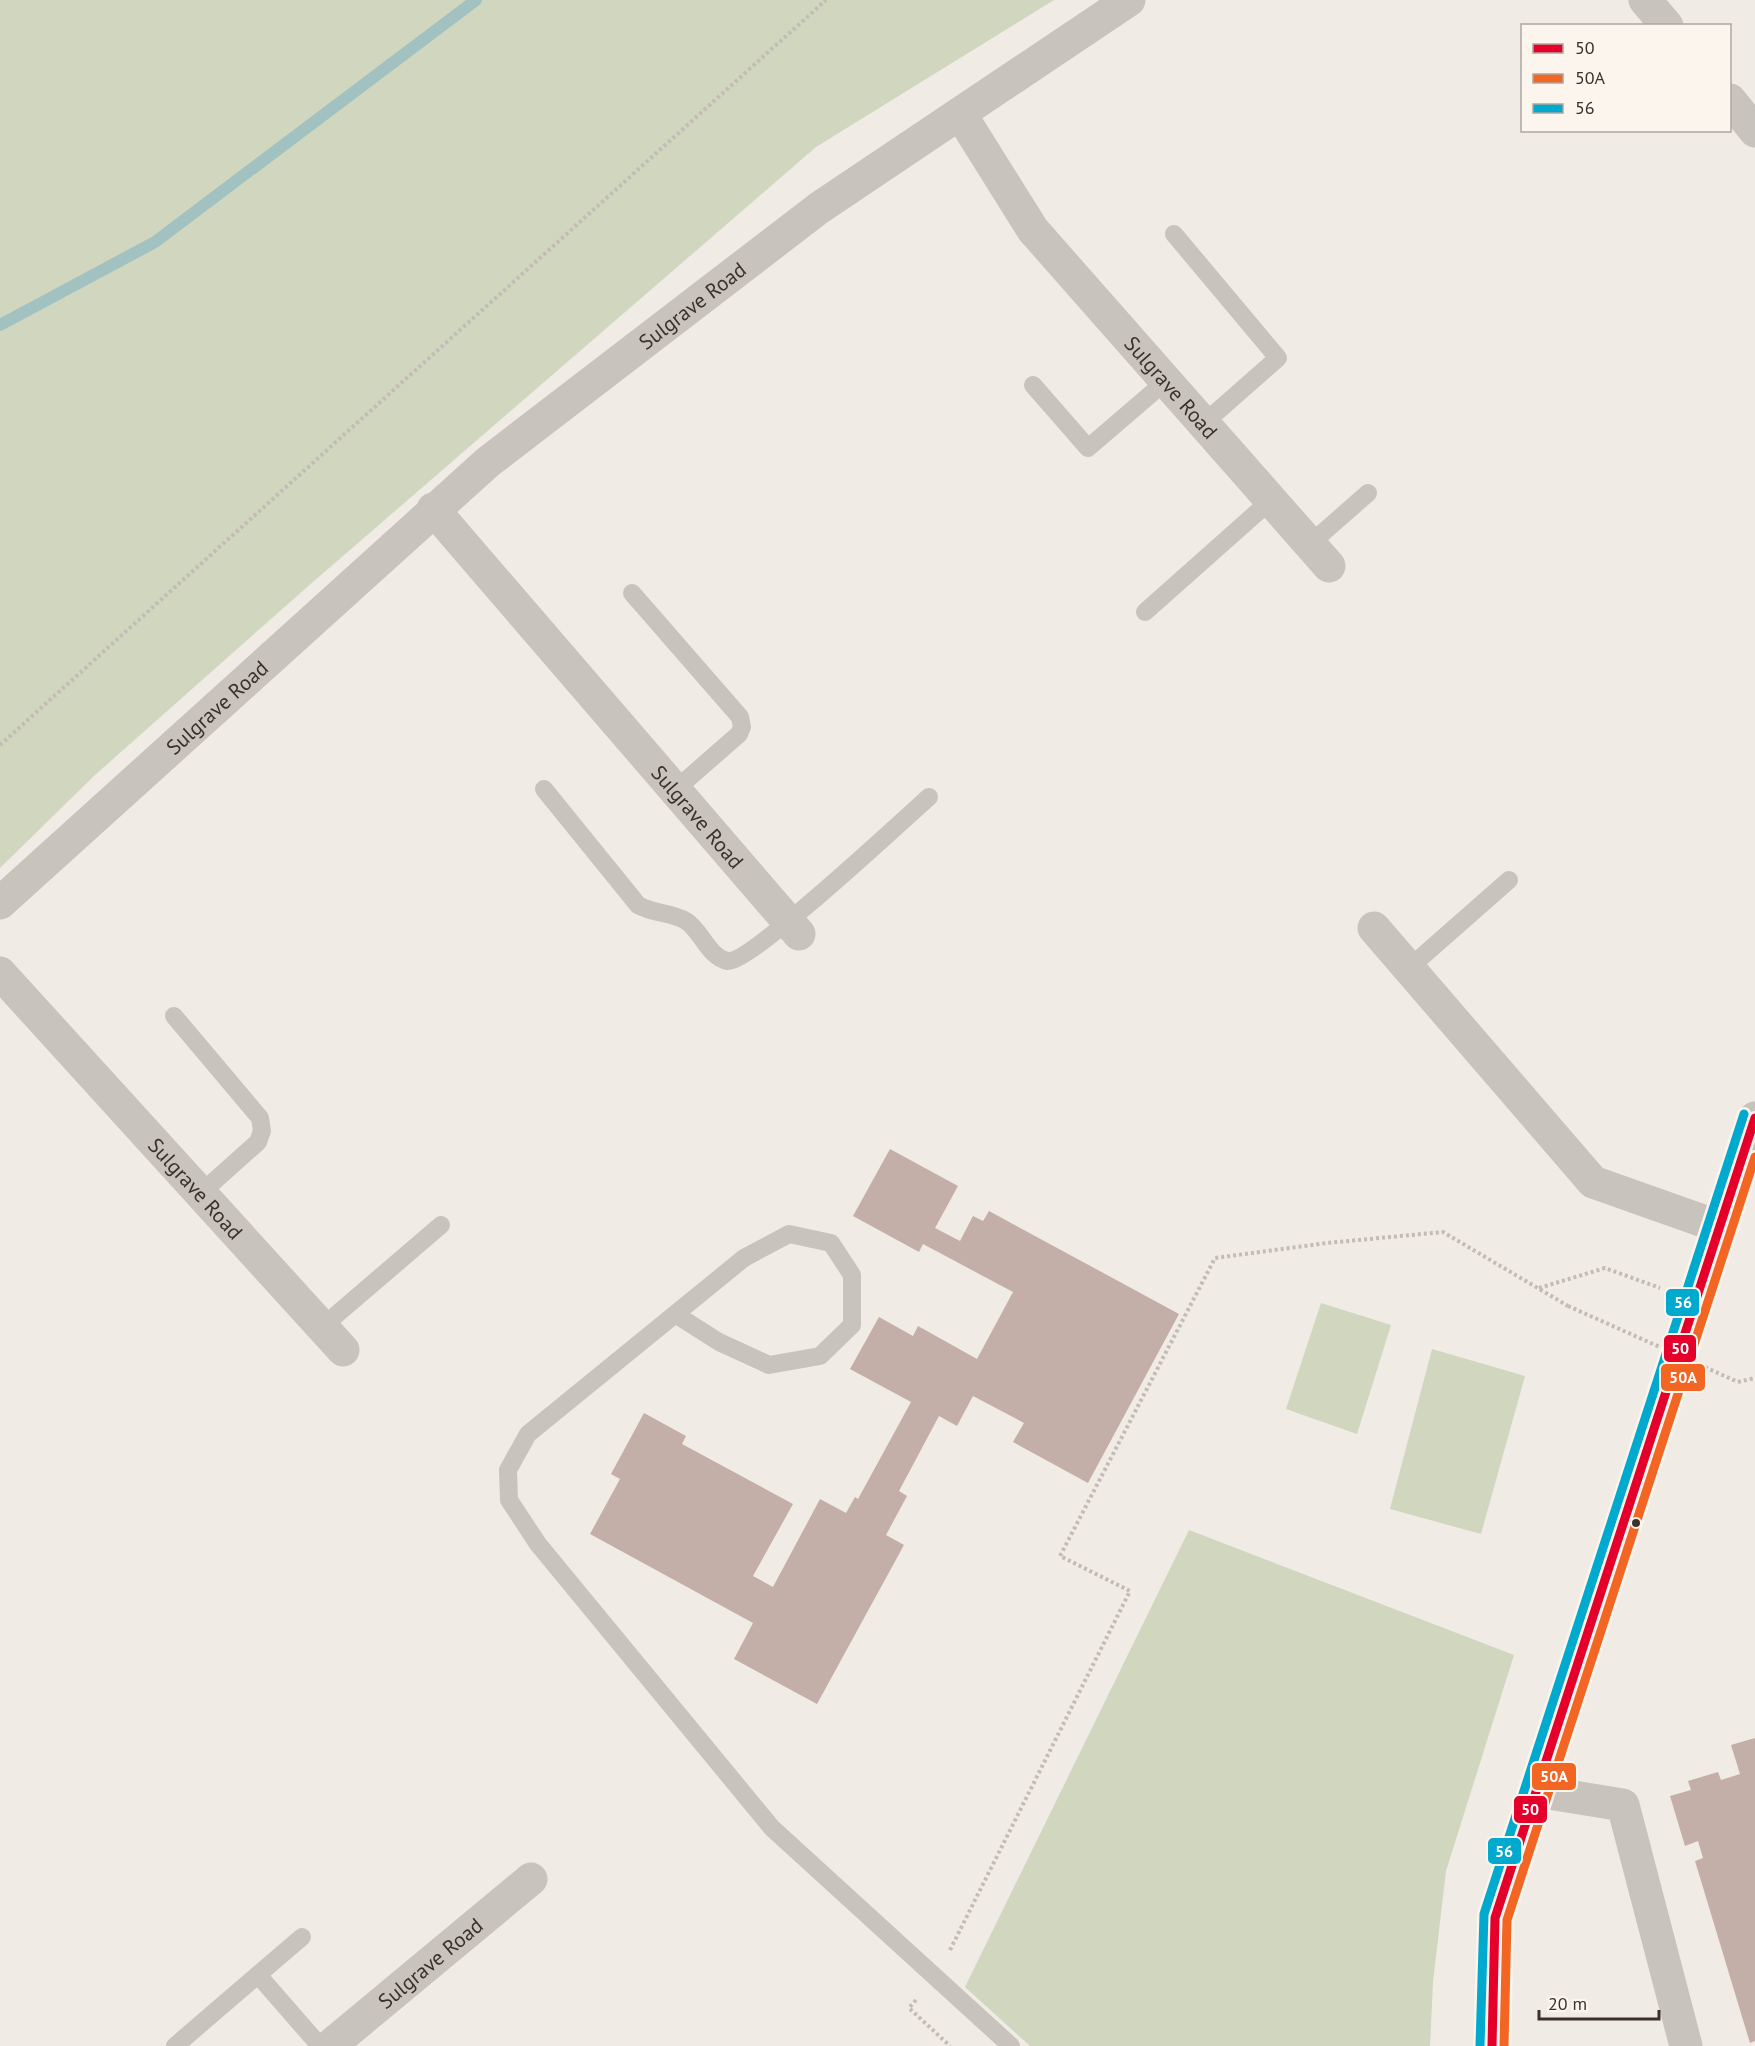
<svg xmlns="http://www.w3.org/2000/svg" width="1755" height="2046" font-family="'PT Sans',sans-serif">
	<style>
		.green { fill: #d1d6bf }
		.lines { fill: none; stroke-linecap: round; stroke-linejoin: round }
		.stream { stroke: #a1c2c1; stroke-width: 12 }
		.building { fill: #c3afa7 }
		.path { stroke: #c2bbb6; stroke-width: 4; stroke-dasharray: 3 3; stroke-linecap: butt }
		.service { stroke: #c9c3be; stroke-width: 18 }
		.minor { stroke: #c9c3be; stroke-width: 33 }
		.tertiary { stroke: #c9c3be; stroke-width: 33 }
		.path-bridge { stroke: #c2bbb6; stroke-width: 4; stroke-dasharray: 3 3; stroke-linecap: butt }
		.bus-1-casing { stroke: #fbf5ee; stroke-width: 14 }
		.bus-2-casing { stroke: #fbf5ee; stroke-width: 14 }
		.bus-3-casing { stroke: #fbf5ee; stroke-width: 14 }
		.bus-1 { stroke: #e4002b; stroke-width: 9 }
		.bus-2 { stroke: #f26522; stroke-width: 9 }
		.bus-3 { stroke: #00a9ce; stroke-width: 9 }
		.bus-dot { fill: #3b302b; stroke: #fbf5ee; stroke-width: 2 }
		.labels { text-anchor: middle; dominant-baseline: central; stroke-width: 5; stroke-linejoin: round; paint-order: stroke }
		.street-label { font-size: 21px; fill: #3b302b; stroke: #fbf5ee }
		.line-badge { stroke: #fbf5ee; stroke-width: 2 }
		.badge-label { font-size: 16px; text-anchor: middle; font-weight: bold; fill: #fff }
	</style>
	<rect width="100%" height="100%" fill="#f0ebe5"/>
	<!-- green -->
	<g class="green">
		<path d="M 0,0 L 1054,0 L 816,147 L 306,588 L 95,775 L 0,868 Z"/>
		<path d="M 1321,1303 L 1391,1325 L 1357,1434 L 1286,1409 Z"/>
		<path d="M 1432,1349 L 1525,1376 L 1481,1534 L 1390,1509 Z"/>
		<path d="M 1189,1530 L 1514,1655 L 1446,1871 L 1433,1982 L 1430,2046 L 1030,2046 L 965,1987 Z"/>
	</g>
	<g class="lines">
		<!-- stream -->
		<path class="stream" d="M 0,325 L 155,242 L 476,0"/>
	</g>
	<!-- building -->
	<g class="building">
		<path d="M 890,1149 L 958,1186 L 935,1228 L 960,1241 L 973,1216 L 983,1221 L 989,1211 L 1179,1314 L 1088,1483 L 1013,1442 L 1024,1423 L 973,1396 L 957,1426 L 939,1416 L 899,1491 L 907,1496 L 886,1535 L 904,1545 L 817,1704 L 734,1659 L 753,1623 L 590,1534 L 620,1479 L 611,1474 L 644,1413 L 686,1436 L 682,1444 L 793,1504 L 753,1576 L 773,1587 L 820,1499 L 846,1513 L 855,1497 L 858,1499 L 911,1402 L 850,1369 L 879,1317 L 913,1336 L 918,1326 L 977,1359 L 1013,1292 L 923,1244 L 919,1252 L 853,1216 Z"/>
		<path d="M 1755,1738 L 1755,2041 L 1750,2043 L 1695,1861 L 1703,1858 L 1698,1841 L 1685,1846 L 1670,1796 L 1691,1790 L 1688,1781 L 1718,1772 L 1721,1780 L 1740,1774 L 1731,1745 Z"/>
	</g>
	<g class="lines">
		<!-- path -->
		<g class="path">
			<path d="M 0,745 L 826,0"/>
			<path d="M 1539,1288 L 1605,1268 L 1660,1288"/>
			<path d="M 1738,1382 L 1755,1378"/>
			<path d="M 950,1950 L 1130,1591 L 1060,1556 L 1215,1258 L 1327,1243 L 1443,1232 L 1568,1306"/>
			<path d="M 916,2000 L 909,2008 L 950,2046"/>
		</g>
		<!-- service -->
		<g class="service">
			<path d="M 1174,234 L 1278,358 L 1203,424"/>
			<path d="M 1033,385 L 1088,448 L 1166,381"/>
			<path d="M 1310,544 L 1368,493"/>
			<path d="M 632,593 L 740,717 L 742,727 L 739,734 L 675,790"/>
			<path d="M 1145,612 L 1271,500"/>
			<path d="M 544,789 L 638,905 C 653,914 672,912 686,921 C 701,930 709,958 728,961 C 750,963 903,820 929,797"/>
			<path d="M 1409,968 L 1509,880"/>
			<path d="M 174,1016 L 260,1118 L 262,1131 L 258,1142 L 201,1193"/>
			<path d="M 675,1314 L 719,1342 L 769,1365 L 820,1356 L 852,1325 L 852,1275 L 831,1243 L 789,1234 L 744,1258 L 528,1434 L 508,1470 L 509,1500 L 538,1544 L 772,1828 L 1011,2046"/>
			<path d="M 322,1327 L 441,1225"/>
			<path d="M 258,1975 L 320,2046"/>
			<path d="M 175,2046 L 302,1937"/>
		</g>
		<!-- minor -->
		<g class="minor">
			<path d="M 1645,0 L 1667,26"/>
			<path d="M 1730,100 L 1755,131"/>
			<path id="s1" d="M 961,115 L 1033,230 L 1329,566"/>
			<path id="s2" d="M 433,509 L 799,934"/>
			<path d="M 1374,928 L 1593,1182 L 1720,1227"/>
			<path id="s3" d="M 0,973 L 343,1350"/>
			<path d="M 1536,1791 L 1623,1805 L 1686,2046"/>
			<path id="s4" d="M 330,2046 L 531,1879"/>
			<path d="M 1492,2046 L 1495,1918 L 1755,1118"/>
		</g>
		<!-- tertiary -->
		<path class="tertiary" id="s5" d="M 0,903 L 488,462 L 819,208 L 1129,0"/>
		<!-- path-bridge -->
		<path class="path-bridge" d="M 1568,1306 L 1738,1382"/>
		<defs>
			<path id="bus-1" d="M 1492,2046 L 1495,1918 L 1755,1118"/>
			<path id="bus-2" d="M 1504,2046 L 1507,1920 L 1755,1157"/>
			<path id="bus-3" d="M 1480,2046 L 1484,1914 L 1744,1114"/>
		</defs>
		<!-- bus-1 casing -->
		<use href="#bus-1" class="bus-1-casing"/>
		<!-- bus-2 casing -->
		<use href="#bus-2" class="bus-2-casing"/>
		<!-- bus-3 casing -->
		<use href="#bus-3" class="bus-3-casing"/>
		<!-- bus-1 -->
		<use href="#bus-1" class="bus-1"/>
		<!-- bus-2 -->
		<use href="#bus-2" class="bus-2"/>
		<!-- bus-3 -->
		<use href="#bus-3" class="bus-3"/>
	</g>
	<!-- markers -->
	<circle class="bus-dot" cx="1636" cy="1523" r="5"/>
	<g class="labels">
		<!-- street labels -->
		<g class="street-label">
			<text stroke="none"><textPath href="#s5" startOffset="915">Sulgrave Road</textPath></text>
			<text stroke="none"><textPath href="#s1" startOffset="345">Sulgrave Road</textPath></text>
			<text stroke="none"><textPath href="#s5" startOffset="292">Sulgrave Road</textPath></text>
			<text stroke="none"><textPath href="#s2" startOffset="406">Sulgrave Road</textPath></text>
			<text stroke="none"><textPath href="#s3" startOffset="291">Sulgrave Road</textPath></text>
			<text stroke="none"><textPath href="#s4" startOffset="130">Sulgrave Road</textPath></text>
		</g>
	</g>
	<g class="line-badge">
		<rect x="1665" y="1288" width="35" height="29" rx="6" fill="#00a9ce"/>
		<rect x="1663" y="1334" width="34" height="29" rx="6" fill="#e4002b"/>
		<rect x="1660" y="1363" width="46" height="29" rx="6" fill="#f26522"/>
		<rect x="1531" y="1762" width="46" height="29" rx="6" fill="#f26522"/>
		<rect x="1513" y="1795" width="35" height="29" rx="6" fill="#e4002b"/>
		<rect x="1487" y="1837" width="35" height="28" rx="6" fill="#00a9ce"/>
	</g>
	<g class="badge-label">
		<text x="1683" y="1308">56</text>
		<text x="1680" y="1354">50</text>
		<text x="1683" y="1383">50A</text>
		<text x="1554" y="1782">50A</text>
		<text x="1530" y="1815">50</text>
		<text x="1504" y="1857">56</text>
	</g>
	<!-- legend -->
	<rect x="1521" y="24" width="210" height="108" fill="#fbf5ee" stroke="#aea6a0" stroke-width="1.5"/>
	<rect x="1533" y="44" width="30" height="9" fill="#e4002b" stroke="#aea6a0" stroke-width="1.5"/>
	<text x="1575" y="54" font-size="18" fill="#3b302b">50</text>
	<rect x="1533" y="74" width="30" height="9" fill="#f26522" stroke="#aea6a0" stroke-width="1.5"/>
	<text x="1575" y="84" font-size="18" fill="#3b302b">50A</text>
	<rect x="1533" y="104" width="30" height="9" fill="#00a9ce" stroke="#aea6a0" stroke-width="1.5"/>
	<text x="1575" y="114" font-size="18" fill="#3b302b">56</text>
	<!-- scale -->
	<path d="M1539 2010v9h120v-9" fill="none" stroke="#3b302b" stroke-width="3"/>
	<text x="1548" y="2010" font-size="18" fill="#3b302b" stroke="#fbf5ee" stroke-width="4.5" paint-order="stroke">20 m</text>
</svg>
